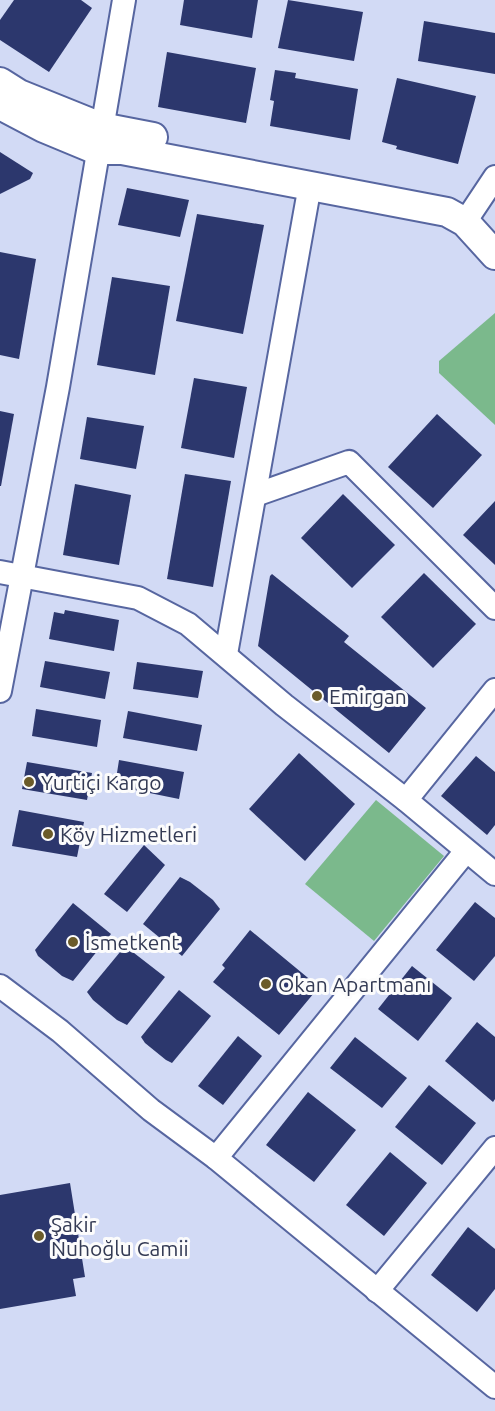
<svg xmlns="http://www.w3.org/2000/svg" width="495" height="1411" font-family="Ubuntu,sans-serif">
	<style>
		.green { fill: #7bb98c }
		.building { fill: #2c376d }
		.lines { fill: none; stroke-linecap: round; stroke-linejoin: round }
		.minor-casing { stroke: #5766a0; stroke-width: 26 }
		.major-casing { stroke: #5766a0; stroke-width: 32 }
		.minor { stroke: #fff; stroke-width: 22 }
		.major { stroke: #fff; stroke-width: 28 }
		.poi-dot { fill: #6b5b29; stroke: #fcfcfc; stroke-width: 2 }
		.labels { text-anchor: middle; dominant-baseline: central; stroke-width: 6; stroke-linejoin: round; paint-order: stroke }
		.poi-label { font-size: 21px; fill: #333a54; stroke: #fcfcfc; text-anchor: start }
	</style>
	<rect width="100%" height="100%" fill="#d2daf5"/>
	<!-- green -->
	<g class="green">
		<path d="M 495,313 L 495,425 L 439,373 L 439,361 Z"/>
		<path d="M 376,800 L 444,856 L 374,941 L 305,884 Z"/>
	</g>
	<!-- building -->
	<g class="building">
		<path d="M 14,0 L 81,0 L 92,8 L 49,72 L 0,40 L 0,20 Z"/>
		<path d="M 184,0 L 258,0 L 252,38 L 180,25 Z"/>
		<path d="M 288,0 L 363,12 L 354,61 L 278,48 Z"/>
		<path d="M 424,21 L 495,33 L 495,74 L 418,61 Z"/>
		<path d="M 167,52 L 256,68 L 246,123 L 158,107 Z"/>
		<path d="M 275,70 L 296,73 L 295,78 L 358,89 L 350,140 L 270,126 L 274,101 L 270,100 Z"/>
		<path d="M 397,78 L 476,96 L 458,164 L 396,149 L 397,146 L 382,142 Z"/>
		<path d="M 0,152 L 33,173 L 30,179 L 0,194 Z"/>
		<path d="M 127,188 L 189,200 L 180,237 L 118,225 Z"/>
		<path d="M 197,214 L 264,225 L 243,334 L 176,321 Z"/>
		<path d="M 0,252 L 36,259 L 19,359 L 0,355 Z"/>
		<path d="M 112,277 L 170,286 L 155,375 L 97,365 Z"/>
		<path d="M 194,378 L 247,387 L 234,458 L 181,448 Z"/>
		<path d="M 0,411 L 14,414 L 1,486 L 0,486 Z"/>
		<path d="M 437,414 L 482,455 L 433,508 L 388,467 Z"/>
		<path d="M 87,417 L 144,426 L 136,469 L 80,459 Z"/>
		<path d="M 185,474 L 231,481 L 213,587 L 167,579 Z"/>
		<path d="M 75,484 L 131,495 L 119,565 L 63,555 Z"/>
		<path d="M 343,494 L 395,545 L 352,588 L 301,538 Z"/>
		<path d="M 495,501 L 495,565 L 463,535 Z"/>
		<path d="M 424,573 L 476,624 L 433,668 L 381,617 Z"/>
		<path d="M 272,574 L 349,636 L 344,642 L 426,708 L 389,753 L 258,646 L 270,576 Z"/>
		<path d="M 65,610 L 119,620 L 114,651 L 49,639 L 54,612 L 64,614 Z"/>
		<path d="M 45,661 L 110,672 L 105,699 L 40,687 Z"/>
		<path d="M 137,662 L 203,671 L 198,698 L 133,689 Z"/>
		<path d="M 36,709 L 101,720 L 97,747 L 32,736 Z"/>
		<path d="M 128,711 L 202,725 L 197,751 L 123,738 Z"/>
		<path d="M 299,753 L 355,804 L 305,861 L 249,809 Z"/>
		<path d="M 476,756 L 495,772 L 495,825 L 487,835 L 441,796 Z"/>
		<path d="M 119,760 L 184,772 L 179,799 L 115,786 Z"/>
		<path d="M 27,762 L 92,773 L 87,800 L 22,789 Z"/>
		<path d="M 19,810 L 84,822 L 77,857 L 12,846 Z"/>
		<path d="M 144,845 L 165,865 L 127,912 L 104,894 Z"/>
		<path d="M 180,877 L 190,882 L 213,900 L 220,909 L 182,956 L 143,924 Z"/>
		<path d="M 475,902 L 495,918 L 495,956 L 474,981 L 436,950 Z"/>
		<path d="M 73,903 L 111,934 L 73,981 L 62,976 L 38,956 L 35,950 Z"/>
		<path d="M 250,930 L 319,987 L 279,1035 L 213,982 L 225,968 L 222,965 Z"/>
		<path d="M 125,946 L 165,977 L 127,1025 L 117,1020 L 93,1000 L 87,992 Z"/>
		<path d="M 412,966 L 452,998 L 418,1041 L 378,1009 Z"/>
		<path d="M 179,990 L 211,1016 L 172,1063 L 166,1060 L 145,1043 L 141,1037 Z"/>
		<path d="M 477,1022 L 495,1037 L 495,1099 L 493,1102 L 445,1061 Z"/>
		<path d="M 238,1036 L 262,1056 L 223,1105 L 198,1086 Z"/>
		<path d="M 355,1037 L 407,1078 L 382,1108 L 330,1068 Z"/>
		<path d="M 429,1085 L 476,1123 L 442,1165 L 395,1127 Z"/>
		<path d="M 308,1092 L 356,1130 L 314,1182 L 266,1145 Z"/>
		<path d="M 390,1152 L 427,1183 L 384,1236 L 346,1205 Z"/>
		<path d="M 70,1183 L 85,1277 L 73,1279 L 76,1296 L 0,1309 L 0,1195 Z"/>
		<path d="M 468,1227 L 495,1249 L 495,1289 L 477,1312 L 431,1275 Z"/>
	</g>
	<g class="lines">
		<defs>
			<g id="minor">
				<path d="M 465,222 L 495,177"/>
				<path d="M 255,495 L 349,462 L 495,608"/>
				<path d="M 0,572 L 138,598 L 188,624 L 284,705 L 406,800 L 495,874"/>
				<path d="M 226,654 L 310,185"/>
				<path d="M 0,691 L 58,387 L 124,0"/>
				<path d="M 406,800 L 495,690"/>
				<path d="M 0,986 L 60,1031 L 151,1110 L 216,1158 L 495,1387"/>
				<path d="M 216,1158 L 466,851"/>
				<path d="M 377,1291 L 495,1148"/>
			</g>
			<g id="major">
				<path d="M 0,82 L 19,94 L 101,127 L 153,137"/>
				<path d="M 0,105 L 44,128 L 97,150 L 122,150 L 447,212 L 465,222 L 495,255"/>
			</g>
		</defs>
		<!-- minor casing -->
		<use href="#minor" class="minor-casing"/>
		<!-- major casing -->
		<use href="#major" class="major-casing"/>
		<!-- minor -->
		<use href="#minor" class="minor"/>
		<!-- major -->
		<use href="#major" class="major"/>
	</g>
	<!-- markers -->
	<g class="poi-dot">
		<circle cx="317" cy="696" r="6"/>
		<circle cx="29" cy="782" r="6"/>
		<circle cx="48" cy="834" r="6"/>
		<circle cx="73" cy="942" r="6"/>
		<circle cx="266" cy="984" r="6"/>
		<circle cx="39" cy="1236" r="6"/>
	</g>
	<g class="labels">
		<!-- poi labels -->
		<g class="poi-label">
			<text x="329" y="696">Emirgan</text>
			<text x="41" y="782">Yurtiçi Kargo</text>
			<text x="60" y="834">Köy Hizmetleri</text>
			<text x="85" y="942">İsmetkent</text>
			<text x="278" y="984">Okan Apartmanı</text>
			<text x="51" y="1224">Şakir<tspan x="51" dy="24">Nuhoğlu Camii</tspan></text>
		</g>
	</g>
</svg>
